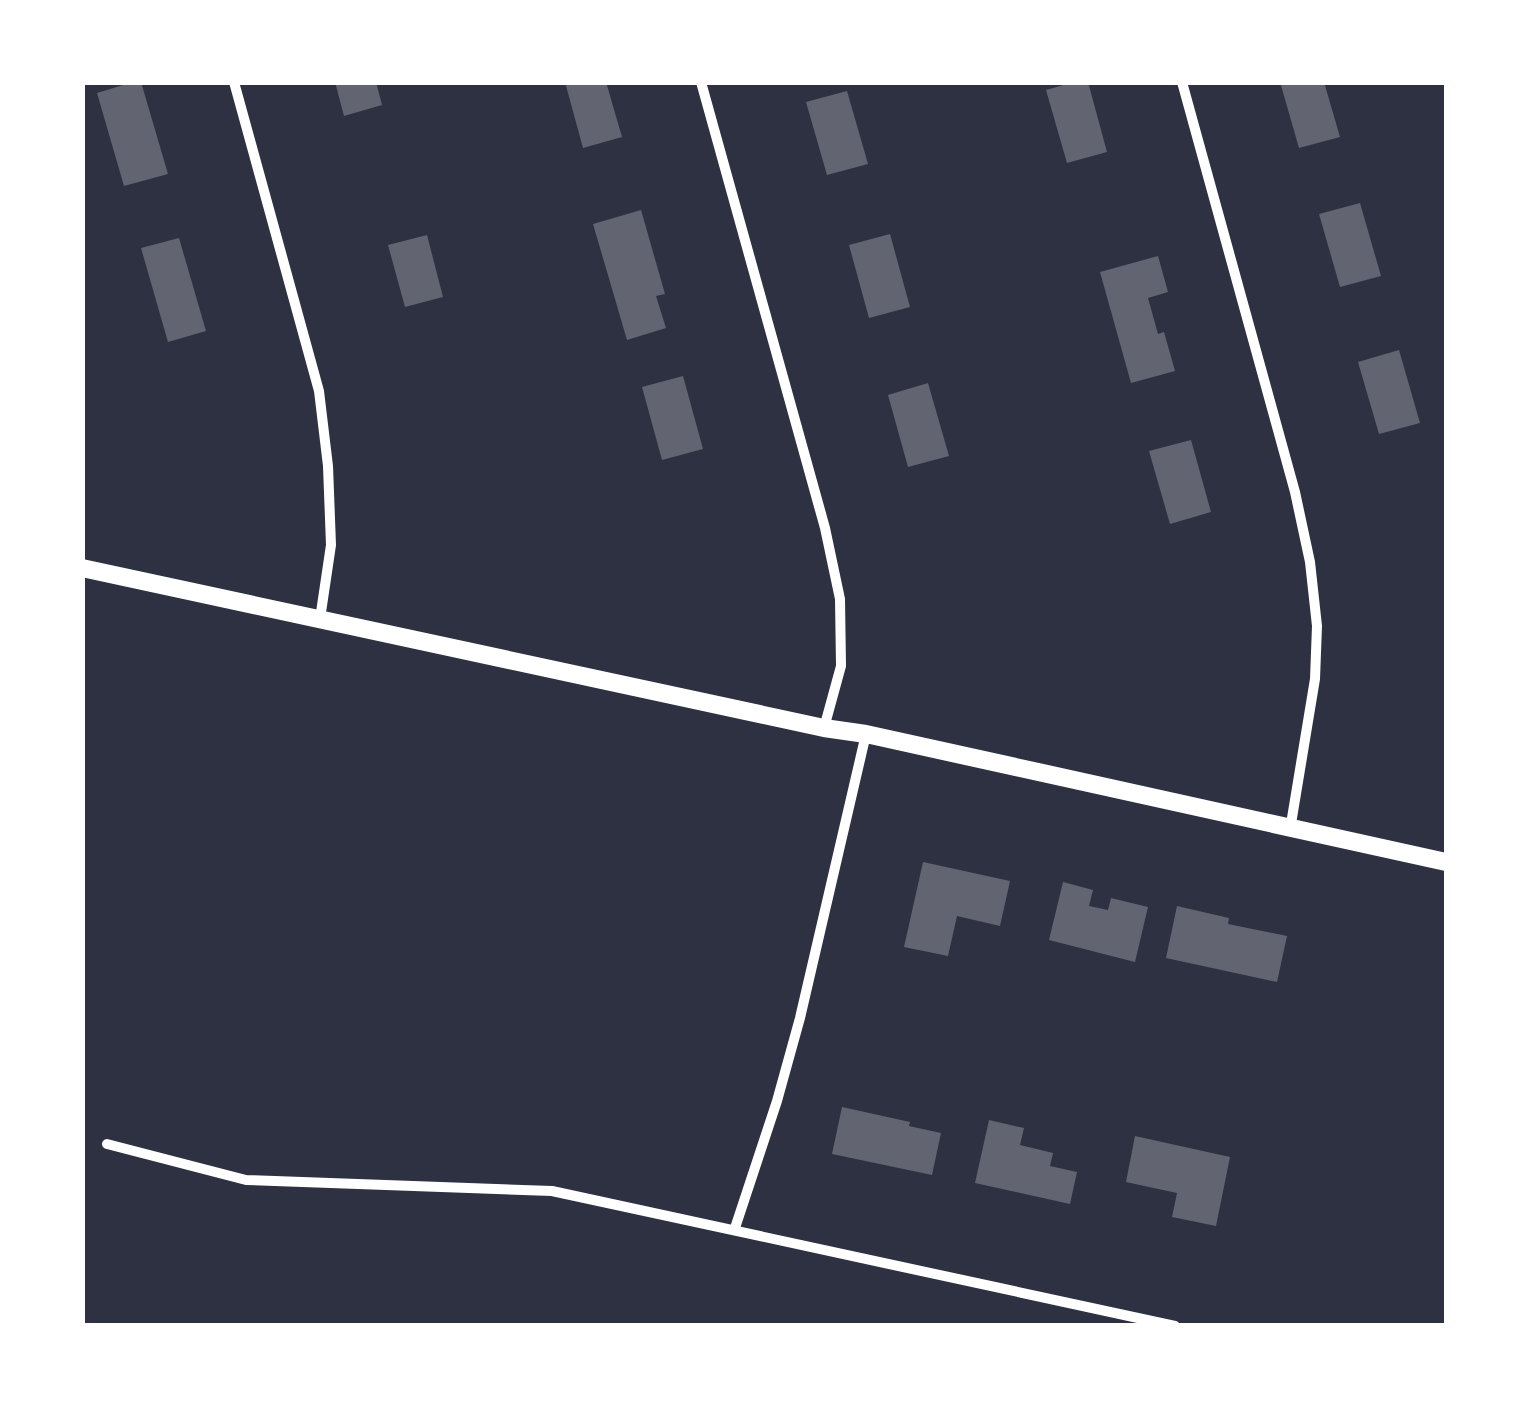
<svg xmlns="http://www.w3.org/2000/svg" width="1529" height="1408" font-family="Quicksand,sans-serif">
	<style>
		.building { fill: #626471 }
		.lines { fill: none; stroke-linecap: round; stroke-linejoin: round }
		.minor { stroke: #fff; stroke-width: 10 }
		.tertiary { stroke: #fff; stroke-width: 18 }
	</style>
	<rect width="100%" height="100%" fill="#2d3142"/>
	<!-- building -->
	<g class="building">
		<path d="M 133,82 L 141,82 L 168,174 L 124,186 L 97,93 Z"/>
		<path d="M 335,82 L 376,82 L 382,105 L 344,116 Z"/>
		<path d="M 565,82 L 606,82 L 622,137 L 583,148 Z"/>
		<path d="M 1074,82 L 1088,82 L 1107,152 L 1067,163 L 1046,90 Z"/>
		<path d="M 1280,82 L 1324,82 L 1340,137 L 1299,148 Z"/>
		<path d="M 847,91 L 868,164 L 827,175 L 806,102 Z"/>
		<path d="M 1360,203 L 1381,276 L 1340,287 L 1319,214 Z"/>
		<path d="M 641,210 L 665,294 L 656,296 L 666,328 L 627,340 L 593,224 Z"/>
		<path d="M 890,234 L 910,307 L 869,318 L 849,245 Z"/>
		<path d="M 427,235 L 443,297 L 405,307 L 388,245 Z"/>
		<path d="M 179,238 L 206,331 L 168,342 L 141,248 Z"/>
		<path d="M 1158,256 L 1168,292 L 1148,298 L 1158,334 L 1164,332 L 1175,371 L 1131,383 L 1100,272 Z"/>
		<path d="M 1399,350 L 1420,423 L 1379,434 L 1358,362 Z"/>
		<path d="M 683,376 L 703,449 L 662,460 L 642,387 Z"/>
		<path d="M 928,383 L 949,456 L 908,467 L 888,395 Z"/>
		<path d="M 1191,440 L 1211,512 L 1170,524 L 1149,451 Z"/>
		<path d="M 923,862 L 1010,881 L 1000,926 L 957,916 L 948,956 L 904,947 Z"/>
		<path d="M 1063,882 L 1093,890 L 1089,906 L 1108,910 L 1111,898 L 1148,907 L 1135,962 L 1049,940 Z"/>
		<path d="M 1177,906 L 1229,918 L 1228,924 L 1287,936 L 1277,982 L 1166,958 Z"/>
		<path d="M 842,1107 L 910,1122 L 909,1126 L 941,1133 L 932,1175 L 832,1154 Z"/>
		<path d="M 989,1120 L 1024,1128 L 1020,1145 L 1053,1153 L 1050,1166 L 1077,1172 L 1070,1204 L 975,1183 Z"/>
		<path d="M 1135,1136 L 1230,1157 L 1216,1226 L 1172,1217 L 1177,1193 L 1126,1182 Z"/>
	</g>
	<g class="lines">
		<!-- minor -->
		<g class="minor">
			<path d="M 234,82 L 319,391 L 328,466 L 331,545 L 320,619"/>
			<path d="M 701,82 L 825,528 L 840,599 L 841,666 L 824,728"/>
			<path d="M 1182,82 L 1295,492 L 1310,562 L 1317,626 L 1315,679 L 1290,830"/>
			<path d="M 107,1144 L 246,1180 L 552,1191 L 1175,1326"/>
			<path d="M 735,1228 L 777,1101 L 800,1018 L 866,734"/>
		</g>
		<!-- tertiary -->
		<path class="tertiary" d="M 82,568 L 824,728 L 866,734 L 1446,862"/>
	</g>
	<!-- border -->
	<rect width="1529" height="1408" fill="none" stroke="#ffffff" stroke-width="170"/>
</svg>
